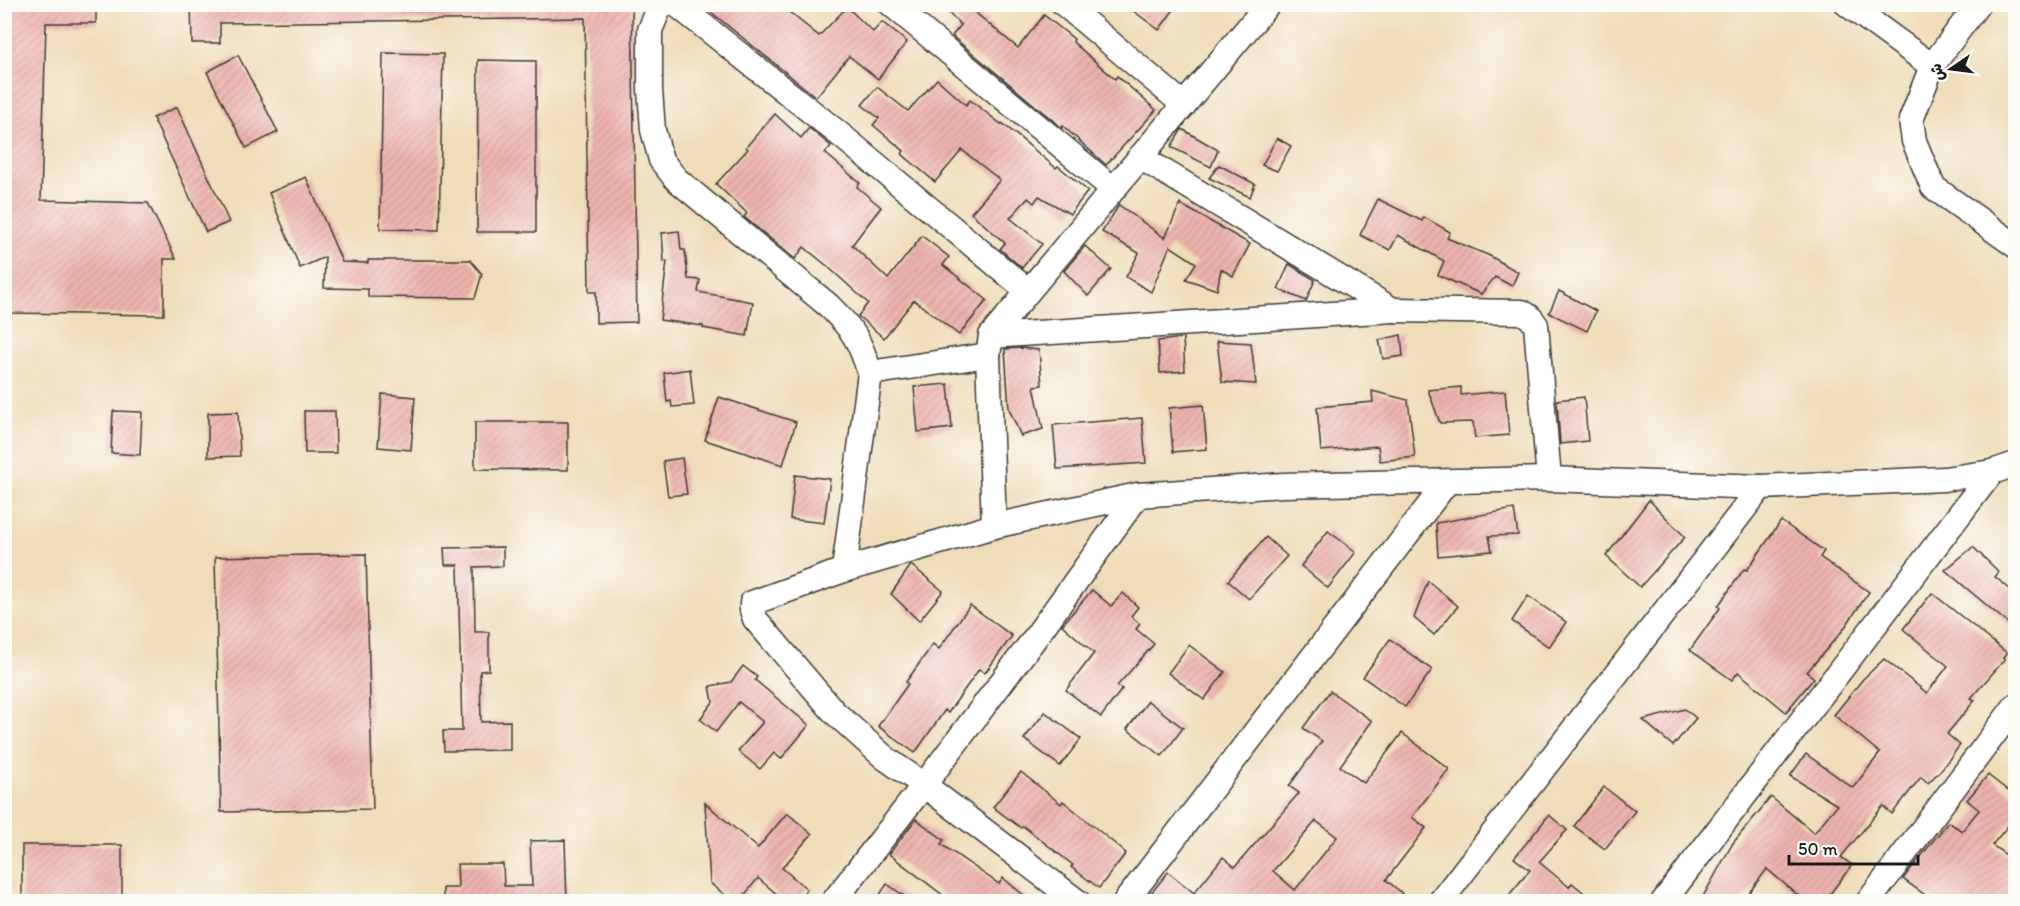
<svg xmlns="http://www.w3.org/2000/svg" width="2020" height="906" font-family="Itim,'Playpen Sans Arabic',sans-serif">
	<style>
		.building { fill: url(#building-hatch); fill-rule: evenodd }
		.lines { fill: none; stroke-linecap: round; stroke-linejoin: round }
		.minor-casing { stroke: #3c3934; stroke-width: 27 }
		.minor { stroke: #fff; stroke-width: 24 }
	</style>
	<defs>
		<pattern id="building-hatch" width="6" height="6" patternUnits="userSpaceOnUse" patternTransform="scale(1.5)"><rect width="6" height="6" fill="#edb3ad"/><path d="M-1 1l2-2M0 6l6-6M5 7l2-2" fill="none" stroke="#cb9994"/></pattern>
	</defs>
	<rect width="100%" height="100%" fill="#fdfcf7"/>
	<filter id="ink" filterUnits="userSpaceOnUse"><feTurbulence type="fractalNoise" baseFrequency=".0167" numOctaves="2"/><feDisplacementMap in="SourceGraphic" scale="12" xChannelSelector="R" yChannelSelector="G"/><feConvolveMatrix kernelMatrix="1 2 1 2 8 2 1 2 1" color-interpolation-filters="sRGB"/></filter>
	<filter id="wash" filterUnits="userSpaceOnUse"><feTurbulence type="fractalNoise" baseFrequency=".008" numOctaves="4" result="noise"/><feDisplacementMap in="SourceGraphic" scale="24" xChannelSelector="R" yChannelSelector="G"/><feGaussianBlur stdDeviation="1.35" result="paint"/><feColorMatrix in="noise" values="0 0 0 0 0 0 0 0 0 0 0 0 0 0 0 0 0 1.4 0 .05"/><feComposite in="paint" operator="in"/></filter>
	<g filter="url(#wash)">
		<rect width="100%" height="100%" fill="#efdcb9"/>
		<g id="blocks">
			<!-- building -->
			<g class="building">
				<path d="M 4,4 L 96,4 L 96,23 L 46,23 L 41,200 L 148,203 L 176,259 L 164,259 L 164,315 L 4,313 Z"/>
				<path d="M 191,4 L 632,4 L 637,322 L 596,323 L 596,292 L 589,292 L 585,18 L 220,23 L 220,43 L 192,43 Z"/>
				<path d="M 701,4 L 779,4 L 819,36 L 847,7 L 873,32 L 882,22 L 907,42 L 878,79 L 849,56 L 816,97 Z"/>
				<path d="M 939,4 L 965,4 L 1018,48 L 1044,15 L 1074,39 L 1073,42 L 1115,79 L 1117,76 L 1156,110 L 1106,165 L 1063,126 L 1062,128 L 952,36 L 961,25 Z"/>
				<path d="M 1124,4 L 1178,4 L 1159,30 Z"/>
				<path d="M 383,53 L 443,54 L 439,230 L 380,229 Z"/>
				<path d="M 238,55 L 278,132 L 246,148 L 207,72 Z"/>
				<path d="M 478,60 L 536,61 L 536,232 L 477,232 Z"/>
				<path d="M 937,79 L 966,105 L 970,100 L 1001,124 L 1002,123 L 1056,168 L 1058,166 L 1088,191 L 1070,214 L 1039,196 L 1034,203 L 1028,198 L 1010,218 L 1042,244 L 1022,268 L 1000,249 L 1005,243 L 971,213 L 1000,180 L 962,150 L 935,182 L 902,154 L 904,151 L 873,125 L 879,118 L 862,105 L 877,87 L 908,111 Z"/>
				<path d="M 177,107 L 229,222 L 206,232 L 153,118 Z"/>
				<path d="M 775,114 L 801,138 L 809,128 L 831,146 L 825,153 L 860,183 L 857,187 L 881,207 L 852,245 L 888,279 L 922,236 L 949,257 L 943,265 L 987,300 L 959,335 L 914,300 L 884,338 L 858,316 L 868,303 L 826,265 L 804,247 L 795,259 L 744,217 L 747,213 L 716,184 L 748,149 L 746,147 Z"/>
				<path d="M 1182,129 L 1218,150 L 1211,167 L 1171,147 Z"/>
				<path d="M 1277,138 L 1291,146 L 1277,171 L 1262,165 Z"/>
				<path d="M 1219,165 L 1255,184 L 1250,197 L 1209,178 Z"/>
				<path d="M 306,177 L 342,262 L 368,263 L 368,260 L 470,260 L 482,274 L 475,298 L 368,297 L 368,289 L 324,288 L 325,257 L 300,268 L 269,193 Z"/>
				<path d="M 1378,199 L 1422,221 L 1424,217 L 1450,232 L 1447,238 L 1490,256 L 1518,272 L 1512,286 L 1495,277 L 1481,294 L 1438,275 L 1444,261 L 1398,235 L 1390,250 L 1360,235 Z"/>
				<path d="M 1180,204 L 1250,244 L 1233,276 L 1221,269 L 1217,290 L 1186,279 L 1196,263 L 1170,246 L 1151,292 L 1126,277 L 1139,253 L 1102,232 L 1119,205 L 1165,238 Z"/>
				<path d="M 679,231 L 681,250 L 685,250 L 688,279 L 700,280 L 698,292 L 753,302 L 747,336 L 703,328 L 703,326 L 660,320 L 667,261 L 664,262 L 662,233 Z"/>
				<path d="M 1085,246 L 1111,269 L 1088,296 L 1064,271 Z"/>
				<path d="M 1289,264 L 1315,280 L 1306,301 L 1278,289 Z"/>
				<path d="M 1559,291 L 1596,311 L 1587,331 L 1549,313 Z"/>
				<path d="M 1401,335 L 1403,356 L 1383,359 L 1379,340 Z"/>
				<path d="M 1183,338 L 1185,371 L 1160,373 L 1158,341 Z"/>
				<path d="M 1217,341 L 1251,343 L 1256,384 L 1222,382 Z"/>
				<path d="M 1022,348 L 1039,350 L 1042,385 L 1034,386 L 1043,429 L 1021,436 L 1009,409 L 1005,349 Z"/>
				<path d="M 690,369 L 694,405 L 672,407 L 671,401 L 667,402 L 664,373 Z"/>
				<path d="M 948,384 L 952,428 L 918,432 L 914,387 Z"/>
				<path d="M 1461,387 L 1461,395 L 1505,391 L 1509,435 L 1475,438 L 1473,422 L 1440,423 L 1428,390 Z"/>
				<path d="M 1372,391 L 1408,400 L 1415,457 L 1380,461 L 1378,446 L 1321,451 L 1317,407 L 1373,402 Z"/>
				<path d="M 382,394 L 415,397 L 411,450 L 378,447 Z"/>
				<path d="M 719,397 L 796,422 L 783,465 L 705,440 Z"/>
				<path d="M 1584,397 L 1588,441 L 1560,444 L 1557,400 Z"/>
				<path d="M 1203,405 L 1207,449 L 1173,452 L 1169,408 Z"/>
				<path d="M 113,411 L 142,412 L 140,455 L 111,453 Z"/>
				<path d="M 304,411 L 335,411 L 336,453 L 305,453 Z"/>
				<path d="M 238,412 L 240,456 L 208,457 L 208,413 Z"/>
				<path d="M 1142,418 L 1146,463 L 1057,469 L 1053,425 Z"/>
				<path d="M 475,422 L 568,422 L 568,470 L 475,469 Z"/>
				<path d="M 682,458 L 687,494 L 668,496 L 663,461 Z"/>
				<path d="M 795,475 L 830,479 L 824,523 L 790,519 Z"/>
				<path d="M 1649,500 L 1685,537 L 1640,587 L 1606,556 Z"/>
				<path d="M 1514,509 L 1518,535 L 1489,536 L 1492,551 L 1438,556 L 1436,523 Z"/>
				<path d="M 1781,521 L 1824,551 L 1820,557 L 1869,592 L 1843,630 L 1807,672 L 1814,678 L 1786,712 L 1738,672 L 1732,680 L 1690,650 L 1720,608 L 1718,606 L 1744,569 L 1747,570 Z"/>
				<path d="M 1328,531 L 1356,552 L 1328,588 L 1301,566 Z"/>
				<path d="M 1266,537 L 1287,556 L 1249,599 L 1228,581 Z"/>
				<path d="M 503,547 L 503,566 L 474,567 L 475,632 L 489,632 L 489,670 L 480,671 L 481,722 L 510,721 L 510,750 L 444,751 L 443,731 L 462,731 L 458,565 L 445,565 L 444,548 Z"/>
				<path d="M 1973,547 L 1999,572 L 1995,577 L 2016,594 L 2016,630 L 1945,570 Z"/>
				<path d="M 366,554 L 373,809 L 221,812 L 215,557 Z"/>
				<path d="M 911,565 L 943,591 L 919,621 L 891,594 Z"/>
				<path d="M 1428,581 L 1458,606 L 1434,635 L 1414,618 Z"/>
				<path d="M 1092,590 L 1111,606 L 1123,593 L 1138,607 L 1131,616 L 1140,624 L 1136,629 L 1154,644 L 1117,686 L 1122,689 L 1101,717 L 1066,690 L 1094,653 L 1062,625 Z"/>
				<path d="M 1932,593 L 2007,653 L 2003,658 L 2005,659 L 1971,698 L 1975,700 L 1947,734 L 1960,745 L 1941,770 L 1928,783 L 1921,777 L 1892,814 L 1883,806 L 1841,857 L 1852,865 L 1824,902 L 1806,902 L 1767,869 L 1742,902 L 1700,902 L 1733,843 L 1771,797 L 1814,833 L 1837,805 L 1790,776 L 1806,754 L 1853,788 L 1880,753 L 1834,715 L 1863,679 L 1884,659 L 1927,693 L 1948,666 L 1903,629 Z"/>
				<path d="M 1528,596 L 1566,622 L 1549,647 L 1512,621 Z"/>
				<path d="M 970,605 L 1012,636 L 985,673 L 979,669 L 948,713 L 945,710 L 915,753 L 878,726 L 908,684 L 906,682 L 933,644 L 939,649 Z"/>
				<path d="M 1390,639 L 1432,670 L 1405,707 L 1363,677 Z"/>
				<path d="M 1189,645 L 1225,672 L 1204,700 L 1168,673 Z"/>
				<path d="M 743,666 L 757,677 L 755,680 L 809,725 L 781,759 L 774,753 L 760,769 L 738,751 L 763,722 L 739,702 L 716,732 L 700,719 L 713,702 L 710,686 L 731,682 Z"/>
				<path d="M 1330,691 L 1372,721 L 1340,766 L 1364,783 L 1402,733 L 1449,769 L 1412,817 L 1426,828 L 1386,880 L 1402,893 L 1395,902 L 1144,902 L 1168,872 L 1194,893 L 1223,857 L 1235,867 L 1299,793 L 1289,786 L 1322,741 L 1303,728 ZM 1316,821 L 1337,837 L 1295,890 L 1273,871 Z"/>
				<path d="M 1148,701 L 1183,728 L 1162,756 L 1127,729 Z"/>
				<path d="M 1685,709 L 1696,718 L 1673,746 L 1643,720 Z"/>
				<path d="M 1045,712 L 1081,739 L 1060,766 L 1024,739 Z"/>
				<path d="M 1021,772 L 1061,804 L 1063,801 L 1126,853 L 1099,888 L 1071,867 L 1073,865 L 1023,826 L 1021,828 L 993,807 Z"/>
				<path d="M 1988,775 L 2016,797 L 2016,816 L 1992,845 L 2016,862 L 2016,902 L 1935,902 L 1903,879 L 1948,822 L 1962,831 L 1979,810 L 1967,800 Z"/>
				<path d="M 1604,787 L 1635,811 L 1605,849 L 1574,826 Z"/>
				<path d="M 705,803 L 758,848 L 787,813 L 812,834 L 782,868 L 807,889 L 797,902 L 786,902 L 758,878 L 739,902 L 734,902 L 710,883 Z"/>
				<path d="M 1549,815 L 1567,830 L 1539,862 L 1569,887 L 1572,883 L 1595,902 L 1503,902 L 1530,870 L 1514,858 Z"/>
				<path d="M 916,819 L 944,840 L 941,844 L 999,884 L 1003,878 L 1032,902 L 952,902 L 889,854 Z"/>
				<path d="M 565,840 L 567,902 L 443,902 L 443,888 L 458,888 L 457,864 L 503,864 L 504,886 L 532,886 L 530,841 Z"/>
				<rect x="22" y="845" width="100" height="57"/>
				<path d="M 887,884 L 913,902 L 875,902 Z"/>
			</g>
		</g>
	</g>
	<g filter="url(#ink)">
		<use href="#blocks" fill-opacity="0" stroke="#3c3934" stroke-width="1.5"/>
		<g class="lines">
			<defs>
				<g id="minor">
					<path d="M 661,4 L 650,30 L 650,90 L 653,130 L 661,160 L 676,179 L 829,306 C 854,331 859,339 870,373 L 844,570"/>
					<path d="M 676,4 L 843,137 L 1028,291"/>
					<path d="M 891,4 L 1113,189"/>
					<path d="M 1064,4 L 1184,105"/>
					<path d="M 1847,4 L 1932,66"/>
					<path d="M 1978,4 L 1932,66 L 1911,120 L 1914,141 L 1933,187 L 2016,246"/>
					<path d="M 1393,310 L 1522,312 L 1530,317 L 1536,325 L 1549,479"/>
					<path d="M 991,336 L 1393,310 L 1140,157"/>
					<path d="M 870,373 L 988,355"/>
					<path d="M 994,526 L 988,355 L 991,336 L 1268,4"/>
					<path d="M 833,902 L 924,785 L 1032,642 L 1138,495"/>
					<path d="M 1078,902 L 924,785 L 885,758 L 834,712 L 755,619 L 752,610 L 752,603 L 844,570 L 994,526 L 1138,495 L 1283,485 L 1549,479 L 1761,487 L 1944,479 L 1992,472 L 2016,464"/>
					<path d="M 1125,902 L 1447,482"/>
					<path d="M 1440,902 L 1761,487"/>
					<path d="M 1663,902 L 1992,472"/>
					<path d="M 1868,902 L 2016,705"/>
				</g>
			</defs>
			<!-- minor casing -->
			<use href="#minor" class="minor-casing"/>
			<!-- minor -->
			<use href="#minor" class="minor"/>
		</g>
	</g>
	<!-- margin -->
	<rect width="2020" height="906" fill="none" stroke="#fdfcf7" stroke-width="24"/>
	<!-- north arrow -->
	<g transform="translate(1951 69) rotate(256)" stroke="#fdfcf7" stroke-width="4.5" paint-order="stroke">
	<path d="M0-4.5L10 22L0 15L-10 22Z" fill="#1c1c1c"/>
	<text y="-9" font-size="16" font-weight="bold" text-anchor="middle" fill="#1c1c1c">ش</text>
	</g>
	<!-- scale -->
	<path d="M1789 855v9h129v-9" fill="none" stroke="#1c1c1c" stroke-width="3"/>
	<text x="1798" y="855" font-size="18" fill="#1c1c1c" stroke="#fdfcf7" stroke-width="4.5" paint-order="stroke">50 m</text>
</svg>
